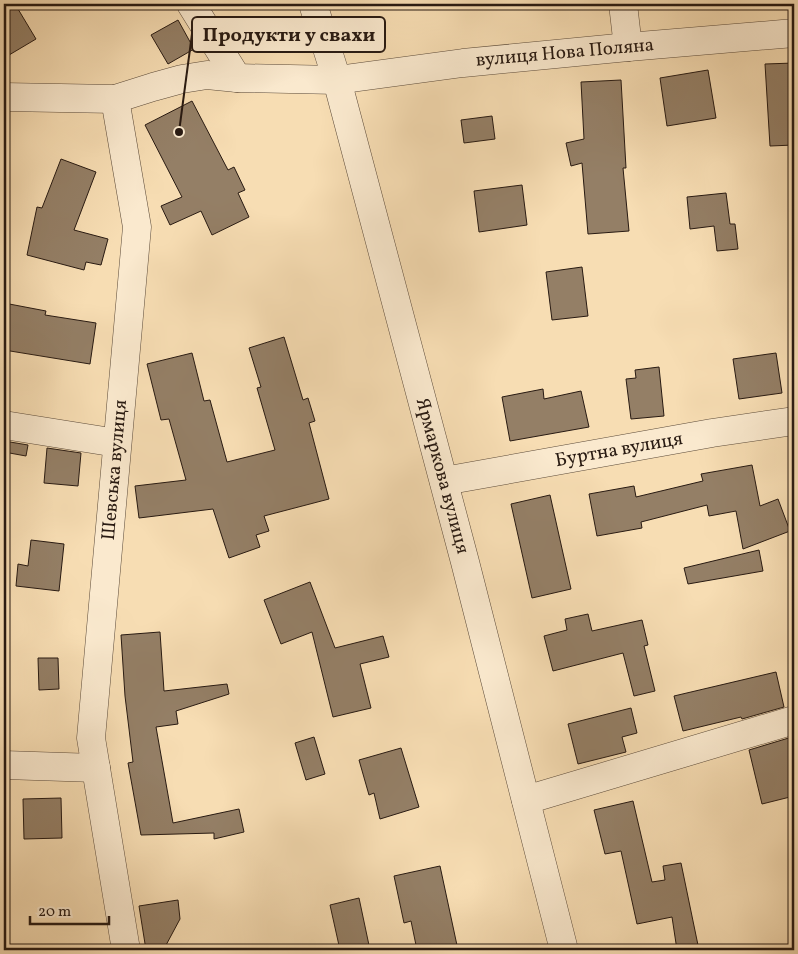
<svg xmlns="http://www.w3.org/2000/svg" width="798" height="954" font-family="Vollkorn,serif">
	<style>
		.building { fill: #947f66; stroke: #281a12 }
		.lines { fill: none; stroke-linecap: round; stroke-linejoin: round }
		.minor-casing { stroke: #5c4b3a; stroke-width: 29 }
		.minor { stroke: #fae9ce; stroke-width: 28 }
		.labels { text-anchor: middle; dominant-baseline: central; stroke-width: 4; stroke-linejoin: round; paint-order: stroke }
		.street-label { font-size: 19px; fill: #281a12; stroke: #fae9ce }
		.leader { fill: none; stroke: #281a12; stroke-width: 2 }
		.callout-dot { fill: #281a12; stroke: #fae9ce; stroke-width: 2 }
		.callout { fill: #fae9ce; stroke: #281a12; stroke-width: 2 }
		.callout-label { font-size: 20px; text-anchor: middle; font-weight: bold; fill: #281a12 }
	</style>
	<rect width="100%" height="100%" fill="#f7ddb3"/>
	<filter id="stains"><feTurbulence type="fractalNoise" baseFrequency=".004" numOctaves="4"/><feColorMatrix values="0 0 0 0 .2 0 0 0 0 .09 0 0 0 0 .02 0 0 0 .5 -.17"/></filter>
	<radialGradient id="worn" r=".72"><stop offset=".6" stop-color="#630" stop-opacity="0"/><stop offset="1" stop-color="#630" stop-opacity=".3"/></radialGradient>
	<!-- building -->
	<g class="building">
		<path d="M 4,4 L 15,4 L 36,39 L 4,58 Z"/>
		<path d="M 178,20 L 194,49 L 168,64 L 151,35 Z"/>
		<path d="M 794,63 L 794,145 L 770,146 L 765,64 Z"/>
		<path d="M 708,70 L 716,118 L 667,126 L 660,78 Z"/>
		<path d="M 621,80 L 626,168 L 623,168 L 629,231 L 588,234 L 582,163 L 571,166 L 566,143 L 584,139 L 581,82 Z"/>
		<path d="M 192,101 L 228,170 L 234,167 L 245,190 L 238,193 L 249,217 L 212,235 L 201,211 L 170,225 L 161,206 L 182,197 L 145,125 Z"/>
		<path d="M 492,116 L 495,139 L 464,143 L 461,120 Z"/>
		<path d="M 61,159 L 96,172 L 74,230 L 108,239 L 101,265 L 86,262 L 84,270 L 27,255 L 37,207 L 42,208 Z"/>
		<path d="M 522,185 L 527,225 L 479,232 L 474,191 Z"/>
		<path d="M 726,193 L 730,224 L 735,224 L 738,249 L 717,251 L 714,226 L 690,229 L 687,197 Z"/>
		<path d="M 582,267 L 588,316 L 552,320 L 546,272 Z"/>
		<path d="M 4,303 L 46,311 L 45,315 L 96,323 L 90,364 L 4,350 Z"/>
		<path d="M 284,337 L 303,400 L 308,398 L 315,421 L 309,423 L 329,499 L 264,516 L 269,531 L 256,535 L 260,547 L 229,558 L 213,509 L 139,518 L 135,486 L 186,480 L 169,419 L 161,420 L 147,364 L 192,353 L 204,401 L 210,400 L 227,462 L 275,450 L 257,388 L 261,387 L 249,348 Z"/>
		<path d="M 776,353 L 782,393 L 739,399 L 733,359 Z"/>
		<path d="M 659,367 L 664,416 L 631,419 L 626,379 L 636,378 L 635,370 Z"/>
		<path d="M 543,389 L 544,399 L 581,391 L 589,427 L 510,441 L 502,397 Z"/>
		<path d="M 4,441 L 28,445 L 26,456 L 4,452 Z"/>
		<path d="M 47,448 L 81,453 L 78,486 L 44,483 Z"/>
		<path d="M 752,465 L 760,506 L 778,499 L 790,531 L 743,549 L 736,511 L 709,516 L 707,505 L 641,522 L 642,528 L 597,536 L 589,494 L 634,486 L 636,497 L 703,481 L 701,474 Z"/>
		<path d="M 550,495 L 571,589 L 532,598 L 511,504 Z"/>
		<path d="M 31,540 L 64,544 L 59,591 L 16,586 L 18,564 L 28,566 Z"/>
		<path d="M 759,550 L 763,571 L 688,584 L 684,568 Z"/>
		<path d="M 310,582 L 335,648 L 383,636 L 389,657 L 360,664 L 371,708 L 333,717 L 312,632 L 281,644 L 264,600 Z"/>
		<path d="M 588,614 L 592,631 L 642,620 L 648,645 L 644,646 L 655,691 L 634,696 L 623,653 L 553,671 L 544,636 L 567,630 L 565,619 Z"/>
		<path d="M 160,632 L 164,691 L 227,684 L 229,694 L 176,711 L 178,724 L 156,727 L 173,823 L 239,809 L 244,832 L 214,839 L 214,833 L 141,835 L 128,763 L 133,762 L 125,696 L 121,635 Z"/>
		<path d="M 38,658 L 58,658 L 59,689 L 39,690 Z"/>
		<path d="M 776,672 L 784,707 L 742,719 L 741,717 L 683,731 L 674,696 Z"/>
		<path d="M 631,708 L 637,733 L 622,737 L 626,752 L 578,764 L 568,724 Z"/>
		<path d="M 314,737 L 325,774 L 306,780 L 295,743 Z"/>
		<path d="M 792,737 L 794,747 L 794,796 L 762,804 L 749,750 Z"/>
		<path d="M 401,748 L 419,807 L 380,819 L 374,793 L 369,795 L 359,760 Z"/>
		<path d="M 61,798 L 62,838 L 24,839 L 23,799 Z"/>
		<path d="M 633,801 L 652,882 L 665,880 L 663,866 L 681,863 L 699,950 L 677,950 L 672,917 L 637,924 L 621,851 L 605,854 L 594,810 Z"/>
		<path d="M 440,866 L 458,950 L 417,950 L 411,921 L 404,923 L 394,876 Z"/>
		<path d="M 359,898 L 370,950 L 340,950 L 330,905 Z"/>
		<path d="M 178,900 L 180,919 L 165,947 L 146,950 L 139,906 Z"/>
	</g>
	<g class="lines">
		<defs>
			<g id="minor">
				<path d="M 191,4 L 237,78"/>
				<path d="M 313,4 L 337,80 L 465,562 L 564,950"/>
				<path d="M 623,4 L 628,47"/>
				<path d="M 4,97 L 115,99 L 153,87 L 182,79 L 207,75 L 237,78 L 337,80 L 463,63 L 628,47 L 794,33"/>
				<path d="M 115,99 L 137,227 L 91,738 L 126,950"/>
				<path d="M 4,425 L 117,443"/>
				<path d="M 444,481 L 712,433 L 794,421"/>
				<path d="M 4,765 L 96,768"/>
				<path d="M 526,800 L 794,720"/>
			</g>
		</defs>
		<!-- minor casing -->
		<use href="#minor" class="minor-casing"/>
		<!-- minor -->
		<use href="#minor" class="minor"/>
	</g>
	<g class="labels">
		<!-- street labels -->
		<g class="street-label">
			<text transform="translate(565 53) rotate(-5)">вулиця Нова Поляна</text>
			<text transform="translate(619 450) rotate(-10)">Буртна вулиця</text>
			<text transform="translate(115 470) rotate(-85)">Шевська вулиця</text>
			<text transform="translate(442 476) rotate(75)">Ярмаркова вулиця</text>
		</g>
	</g>
	<!-- callouts -->
	<path class="leader" d="M179 132L192 34"/>
	<circle class="callout-dot" cx="179" cy="132" r="5"/>
	<rect class="callout" x="192" y="17" width="193" height="35" rx="5"/>
	<g class="callout-label">
		<text x="289" y="41">Продукти у свахи</text>
	</g>
	<!-- margin -->
	<rect width="798" height="954" fill="none" stroke="#f7ddb3" stroke-width="20"/>
	<rect x="5" y="5" width="788" height="944" fill="none" stroke="#281a12" stroke-width="2.5"/>
	<rect x="10" y="10" width="778" height="934" fill="none" stroke="#281a12"/>
	<!-- scale -->
	<path d="M30 916v8h79v-8" fill="none" stroke="#281a12" stroke-width="2.5"/>
	<text x="38" y="916" font-size="15" fill="#281a12" stroke="#fae9ce" stroke-width="4" paint-order="stroke">20 m</text>
	<rect width="100%" height="100%" filter="url(#stains)"/>
	<rect width="100%" height="100%" fill="url(#worn)"/>
</svg>
